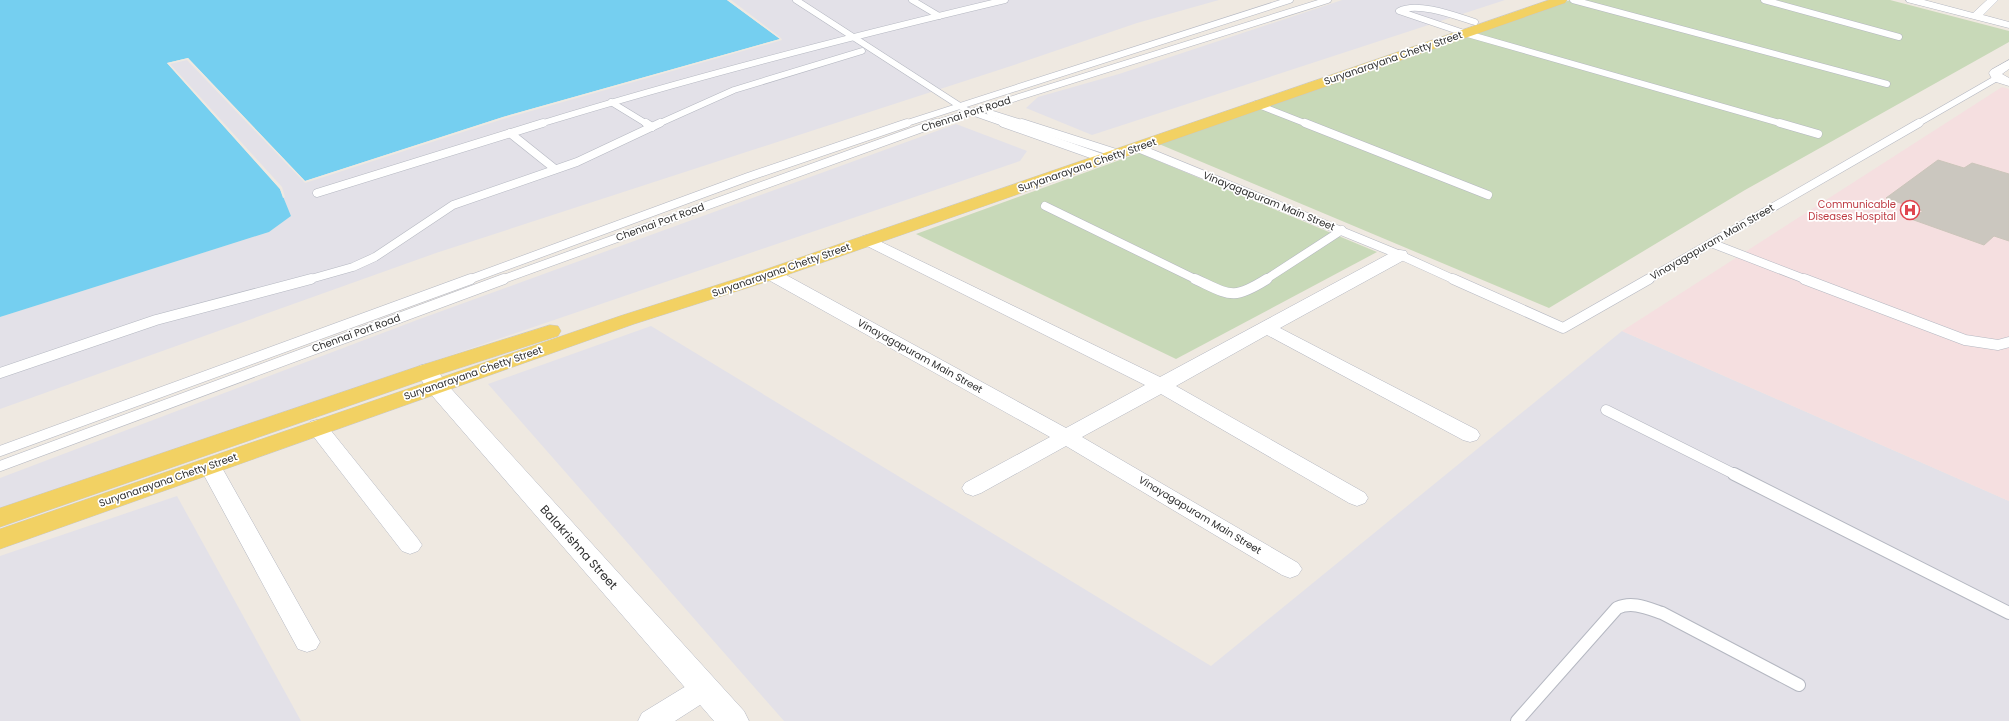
<svg xmlns="http://www.w3.org/2000/svg" width="2009" height="721" font-family="Poppins,sans-serif">
	<style>
		.industrial { fill: #e3e1e8 }
		.medical { fill: #f5dfe0 }
		.cemetery { fill: #c8d9b8 }
		.water { fill: #75cff0 }
		.pier { fill: #efe9e1 }
		.building { fill: #cbc7bf; stroke: #cbc5ba }
		.lines { fill: none; stroke-linecap: round; stroke-linejoin: round }
		.service-far3-casing { stroke: #b4b7c1; stroke-width: 7 }
		.service-far2-casing { stroke: #b4b7c1; stroke-width: 9 }
		.service-far1-casing { stroke: #b4b7c1; stroke-width: 11 }
		.service-casing { stroke: #b4b7c1; stroke-width: 14 }
		.minor-casing { stroke: #b4b7c1; stroke-width: 1 }
		.tertiary-casing { stroke: #b4b7c1; stroke-width: 1 }
		.primary-casing { stroke: #c9c9c9; stroke-width: 1 }
		.service-far3 { stroke: #fff; stroke-width: 6 }
		.service-far2 { stroke: #fff; stroke-width: 8 }
		.service-far1 { stroke: #fff; stroke-width: 10 }
		.service { stroke: #fff; stroke-width: 12 }
		.minor { fill: #fff; fill-rule: evenodd }
		.tertiary { fill: #fff; fill-rule: evenodd }
		.primary { fill: #f2d163; fill-rule: evenodd }
		.labels { text-anchor: middle; dominant-baseline: central; stroke-width: 3.5; stroke-linejoin: round; paint-order: stroke }
		.street-label { font-size: 10px; fill: #2e2e2e; stroke: #fff }
		.health-label { font-size: 10px; fill: #be3a42; stroke: #fff; text-anchor: end }
		.near-street-label { font-size: 12px; fill: #2e2e2e; stroke: #fff }
	</style>
	<rect width="100%" height="100%" fill="#efe9e1"/>
	<!-- industrial -->
	<g class="industrial">
		<path d="M 727,0 L 1219,0 L 1137,23 L 1014,65 L 436,253 L 0,409 L 0,317 L 269,232 L 291,216 L 280,189 L 167,63 L 188,58 L 503,117 L 780,39 Z"/>
		<path d="M 1342,0 L 1505,0 L 1092,135 L 1026,108 L 1038,97 L 1119,74 Z"/>
		<path d="M 956,124 L 1027,151 L 1020,161 L 0,509 L 0,478 L 417,320 Z"/>
		<path d="M 651,326 L 1211,666 L 1622,331 L 2009,501 L 2009,721 L 784,721 L 488,384 Z"/>
		<path d="M 177,496 L 301,721 L 0,721 L 0,556 Z"/>
	</g>
	<!-- medical -->
	<path class="medical" d="M 2002,87 L 2009,89 L 2009,501 L 1622,331 Z"/>
	<!-- cemetery -->
	<g class="cemetery">
		<path d="M 1573,0 L 1890,0 L 2009,31 L 2009,42 L 1745,190 L 1549,308 L 1159,144 L 1557,3 Z"/>
		<path d="M 1139,153 L 1377,252 L 1176,359 L 916,234 Z"/>
	</g>
	<!-- water -->
	<path class="water" d="M 0,0 L 727,0 L 780,39 L 503,117 L 305,181 L 188,58 L 167,63 L 280,189 L 291,216 L 269,232 L 0,317 Z"/>
	<!-- pier -->
	<path class="pier" d="M 727,0 L 731,0 L 781,38 L 782,40 L 503,119 L 305,183 L 187,60 L 170,64 L 282,187 L 285,197 L 283,198 L 280,189 L 167,63 L 188,58 L 305,181 L 503,117 L 780,39 Z"/>
	<!-- building -->
	<path class="building" d="M 1938,160 L 1964,168 L 1972,163 L 2009,174 L 2009,241 L 1994,236 L 1984,245 L 1911,219 L 1923,211 L 1886,198 Z"/>
	<g class="lines">
		<defs>
			<g id="service-far3">
				<path d="M 796,0 L 966,110 L 1006,124"/>
				<path d="M 912,0 L 939,16"/>
				<path d="M 1573,0 L 1887,84"/>
				<path d="M 1764,0 L 1899,37"/>
				<path d="M 1475,22 C 1456,16 1417,1 1399,11 L 1464,33 L 1783,124"/>
				<path d="M 611,102 L 647,124"/>
				<path d="M 1256,104 L 1307,124"/>
				<path d="M 990,113 L 1025,124"/>
				<path d="M 540,124 C 693,77 849,37 1005,0"/>
				<path d="M 658,124 L 734,90 L 862,51"/>
				<path d="M 904,124 L 1290,0"/>
				<path d="M 933,124 L 1328,0"/>
				<path d="M 1917,124 L 1997,78"/>
			</g>
			<g id="service-far2">
				<path d="M 646,123 L 652,127"/>
				<path d="M 1003,123 L 1105,159"/>
				<path d="M 1022,123 L 1119,154"/>
				<path d="M 1305,123 L 1488,195"/>
				<path d="M 1780,123 L 1818,134"/>
				<path d="M 510,133 L 555,169"/>
				<path d="M 1138,148 L 1400,255 L 1455,280"/>
				<path d="M 317,193 L 543,123"/>
				<path d="M 1045,206 L 1197,280"/>
				<path d="M 1711,243 L 1807,280"/>
				<path d="M 307,280 L 353,267 L 375,257 L 453,205 L 577,162 L 660,123"/>
				<path d="M 468,280 L 748,177 L 907,123"/>
				<path d="M 501,280 L 936,123"/>
				<path d="M 1265,280 L 1342,230"/>
				<path d="M 1647,280 L 1919,123"/>
			</g>
			<g id="service-far1">
				<path d="M 1195,279 C 1230,295 1232,301 1267,279"/>
				<path d="M 1453,279 L 1563,328 L 1649,279"/>
				<path d="M 1804,279 L 1965,340 L 1998,345 L 2009,342"/>
				<path d="M 0,373 L 156,320 L 311,279"/>
				<path d="M 1606,410 L 1736,475"/>
				<path d="M 0,451 L 471,279"/>
				<path d="M 0,466 L 504,279"/>
			</g>
			<g id="service">
				<path d="M 1734,474 L 2009,613"/>
				<path d="M 1517,721 L 1617,608 C 1632,601 1647,608 1662,613 L 1799,685"/>
			</g>
			<g id="minor">
				<path d="M 1906,0 L 1924,0 L 1973,13 L 1987,0 L 1998,0 L 1983,15 L 2009,22 L 2009,28 L 1907,2 Z"/>
				<path d="M 2009,60 L 2009,69 L 2002,74 L 2009,78 L 2009,86 L 1993,81 L 1989,73 L 1991,70 Z"/>
				<path d="M 867,235 L 1160,377 L 1394,251 L 1400,250 L 1406,251 L 1408,255 L 1406,259 L 1280,328 L 1477,430 L 1480,435 L 1477,440 L 1470,442 L 1463,440 L 1267,335 L 1176,386 L 1365,493 L 1368,498 L 1365,503 L 1357,506 L 1349,503 L 1161,394 L 1082,437 L 1298,563 L 1302,569 L 1298,575 L 1290,578 L 1282,575 L 1066,446 L 981,493 L 973,496 L 965,493 L 962,488 L 965,483 L 1050,437 L 765,278 L 762,274 L 765,270 L 771,269 L 777,270 L 1066,428 L 1145,385 L 861,243 L 859,240 L 861,237 Z"/>
				<path d="M 317,420 L 324,422 L 418,539 L 422,545 L 418,551 L 410,554 L 402,551 L 310,432 L 307,427 L 310,422 Z"/>
				<path d="M 210,459 L 218,461 L 221,466 L 316,635 L 320,642 L 316,649 L 307,652 L 298,649 L 199,466 L 202,461 Z"/>
				<path d="M 705,677 L 714,680 L 718,688 L 714,696 L 675,721 L 638,721 L 642,713 L 696,680 Z"/>
			</g>
			<path id="tertiary" d="M 427,364 L 435,366 L 445,382 L 744,711 L 749,721 L 714,721 L 428,391 L 416,371 L 419,366 Z"/>
			<g id="primary">
				<path d="M 1549,0 L 1567,0 L 1565,3 L 778,278 L 634,324 L 0,549 L 0,529 L 620,316 L 764,270 Z"/>
				<path d="M 550,325 L 558,326 L 561,331 L 558,336 L 435,376 L 0,527 L 0,508 L 419,366 Z"/>
			</g>
		</defs>
		<!-- service-far3 casing -->
		<use href="#service-far3" class="service-far3-casing"/>
		<!-- service-far2 casing -->
		<use href="#service-far2" class="service-far2-casing"/>
		<!-- service-far1 casing -->
		<use href="#service-far1" class="service-far1-casing"/>
		<!-- service casing -->
		<use href="#service" class="service-casing"/>
		<!-- minor casing -->
		<use href="#minor" class="minor-casing"/>
		<!-- tertiary casing -->
		<use href="#tertiary" class="tertiary-casing"/>
		<!-- primary casing -->
		<use href="#primary" class="primary-casing"/>
		<!-- service-far3 -->
		<use href="#service-far3" class="service-far3"/>
		<!-- service-far2 -->
		<use href="#service-far2" class="service-far2"/>
		<!-- service-far1 -->
		<use href="#service-far1" class="service-far1"/>
		<!-- service -->
		<use href="#service" class="service"/>
		<!-- minor -->
		<use href="#minor" class="minor"/>
		<!-- tertiary -->
		<use href="#tertiary" class="tertiary"/>
		<!-- primary -->
		<use href="#primary" class="primary"/>
	</g>
	<!-- icons -->
	<defs>
		<symbol id="hospital-ring" viewBox="-11 -11 22 22"><circle r="9.5" fill="#fff" stroke="#e0444e" stroke-width="1.5"/><path d="M-5-5h3v3.5h4V-5h3V5h-3V1.5h-4V5h-3Z" fill="#e0444e"/></symbol>
	</defs>
	<g fill-rule="evenodd">
		<use href="#hospital-ring" x="1899" y="199" width="22" height="22"/>
	</g>
	<g class="labels">
		<!-- street labels -->
		<g class="street-label">
			<text transform="translate(1393 58) rotate(-19)">Suryanarayana Chetty Street</text>
			<text transform="translate(966 114) rotate(-18)">Chennai Port Road</text>
			<text transform="translate(1087 165) rotate(-19)">Suryanarayana Chetty Street</text>
			<text transform="translate(1269 201) rotate(22)">Vinayagapuram Main Street</text>
			<text transform="translate(660 222) rotate(-20)">Chennai Port Road</text>
			<text transform="translate(1712 242) rotate(-30)">Vinayagapuram Main Street</text>
			<text transform="translate(781 270) rotate(-19)">Suryanarayana Chetty Street</text>
			<text transform="translate(356 333) rotate(-20)">Chennai Port Road</text>
			<text transform="translate(920 356) rotate(29)">Vinayagapuram Main Street</text>
			<text transform="translate(473 373) rotate(-19)">Suryanarayana Chetty Street</text>
			<text transform="translate(168 480) rotate(-19)">Suryanarayana Chetty Street</text>
			<text transform="translate(1200 515) rotate(31)">Vinayagapuram Main Street</text>
		</g>
		<!-- health labels -->
		<g class="health-label">
			<text x="1896" y="204">Communicable<tspan x="1896" dy="12">Diseases Hospital</tspan></text>
		</g>
		<!-- near-street labels -->
		<g class="near-street-label">
			<text transform="translate(579 547) rotate(48)">Balakrishna Street</text>
		</g>
	</g>
</svg>
